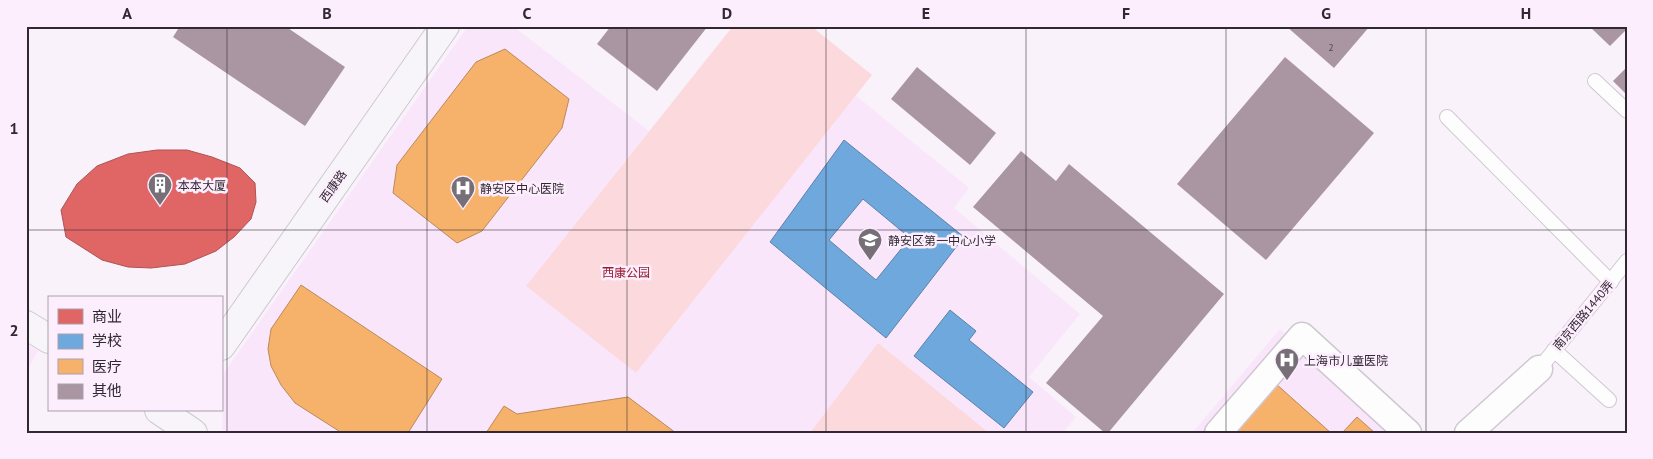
<svg xmlns="http://www.w3.org/2000/svg" width="1653" height="459" font-family="'PT Sans','Noto Sans SC',sans-serif">
	<style>
		.built { fill: #fae6fb }
		.green { fill: #fbd9dc }
		.shops { fill: #e06666; stroke: #ac5356 }
		.schools { fill: #6fa8dc; stroke: #5c82a9; fill-rule: evenodd }
		.health { fill: #f6b26b; stroke: #bb895a }
		.building { fill: #aa96a3 }
		.lines { fill: none; stroke-linecap: round; stroke-linejoin: round }
		.lane-casing { stroke: #cfc8d0; stroke-width: 16 }
		.street-casing { stroke: #cfc8d0; stroke-width: 29 }
		.secondary-casing { stroke: #cfc8d0; stroke-width: 30 }
		.lane { stroke: #fefdfe; stroke-width: 14 }
		.street { stroke: #fefdfe; stroke-width: 26 }
		.secondary { stroke: #f7f5fa; stroke-width: 28 }
		.grid { fill: none; stroke: #312831; stroke-width: 1; stroke-opacity: 0.55 }
		.labels { text-anchor: middle; dominant-baseline: central; stroke-width: 5; stroke-linejoin: round; paint-order: stroke }
		.number-label { font-size: 10px; fill: #4f444e }
		.poi-label { font-size: 12px; fill: #312831; stroke: #fceefd; text-anchor: start }
		.street-label { font-size: 12px; fill: #312831; stroke: #fceefd }
		.park-label { font-size: 12px; fill: #981c2e; stroke: #fceefd }
		.neatline { fill: none; stroke: #312831; stroke-width: 2 }
		.grid-label { font-size: 16px; text-anchor: middle; font-weight: bold; fill: #312831 }
	</style>
	<rect width="100%" height="100%" fill="#f9f2fa"/>
	<!-- built -->
	<g class="built">
		<path d="M 468,26 L 513,26 L 649,131 L 526,286 L 636,373 L 855,95 L 969,188 L 954,208 L 1080,314 L 1029,377 L 1076,417 L 1063,433 L 228,433 L 222,429 L 223,374 Z"/>
		<path d="M 1280,329 L 1394,433 L 1192,433 Z"/>
		<path d="M 26,344 L 38,351 L 26,371 Z"/>
	</g>
	<!-- green -->
	<g class="green">
		<path d="M 733,26 L 811,26 L 872,75 L 636,373 L 526,286 Z"/>
		<path d="M 878,343 L 989,433 L 810,433 Z"/>
	</g>
	<!-- shops -->
	<path class="shops" d="M 157,150 L 187,150 L 212,157 L 240,168 L 255,183 L 256,202 L 251,219 L 234,237 L 216,251 L 185,264 L 151,268 L 128,267 L 102,260 L 66,237 L 61,210 L 77,184 L 97,166 L 128,154 Z"/>
	<!-- schools -->
	<g class="schools">
		<path d="M 844,140 L 964,237 L 886,338 L 770,242 ZM 863,199 L 910,238 L 876,280 L 829,240 Z"/>
		<path d="M 950,310 L 976,331 L 969,340 L 1033,392 L 1004,428 L 914,356 Z"/>
	</g>
	<!-- health -->
	<g class="health">
		<path d="M 505,49 L 569,99 L 562,128 L 482,231 L 457,243 L 393,193 L 397,165 L 476,62 Z"/>
		<path d="M 301,285 L 442,379 L 408,433 L 342,433 L 295,403 L 281,385 L 271,366 L 268,349 L 271,329 Z"/>
		<path d="M 1275,383 L 1331,433 L 1231,433 Z"/>
		<path d="M 628,397 L 676,433 L 486,433 L 504,406 L 517,414 Z"/>
		<path d="M 1357,417 L 1375,433 L 1342,433 Z"/>
	</g>
	<!-- building -->
	<g class="building">
		<path d="M 180,26 L 285,26 L 345,67 L 305,126 L 173,37 Z"/>
		<path d="M 611,26 L 708,26 L 657,91 L 597,44 Z"/>
		<path d="M 1286,26 L 1370,26 L 1334,68 Z"/>
		<path d="M 1589,26 L 1627,26 L 1627,29 L 1610,46 Z"/>
		<path d="M 1285,57 L 1374,133 L 1266,260 L 1177,184 Z"/>
		<path d="M 917,67 L 996,133 L 970,165 L 891,99 Z"/>
		<path d="M 1627,67 L 1627,95 L 1613,81 Z"/>
		<path d="M 1021,151 L 1056,181 L 1069,164 L 1224,294 L 1108,433 L 1105,433 L 1046,383 L 1103,316 L 973,207 Z"/>
	</g>
	<g class="lines">
		<defs>
			<g id="lane">
				<path d="M 1595,81 L 1627,111"/>
				<path d="M 1447,117 L 1611,282"/>
				<path d="M 1554,350 L 1609,400"/>
				<path d="M 1539,369 L 1627,261"/>
			</g>
			<g id="street">
				<path d="M 1218,433 L 1302,336 L 1408,433"/>
				<path d="M 1468,433 L 1539,369"/>
			</g>
			<g id="secondary">
				<path d="M 26,325 L 49,339"/>
				<path d="M 221,346 L 445,26"/>
				<path d="M 159,410 L 193,433"/>
			</g>
		</defs>
		<!-- lane casing -->
		<use href="#lane" class="lane-casing"/>
		<!-- street casing -->
		<use href="#street" class="street-casing"/>
		<!-- secondary casing -->
		<use href="#secondary" class="secondary-casing"/>
		<!-- lane -->
		<use href="#lane" class="lane"/>
		<!-- street -->
		<use href="#street" class="street"/>
		<!-- secondary -->
		<use href="#secondary" class="secondary"/>
	</g>
	<!-- grid -->
	<path class="grid" d="M 227,26 L 227,433M 427,26 L 427,433M 627,26 L 627,433M 826,26 L 826,433M 1026,26 L 1026,433M 1226,26 L 1226,433M 1426,26 L 1426,433M 26,230 L 1627,230"/>
	<!-- icons -->
	<defs>
		<symbol id="building-pin" viewBox="-11 -11 22 30"><path d="M0 17L-7.5 6A9.5 9.5 0 1 1 7.5 6Z" fill="#776f77" stroke="#fceefd"/><path d="M-4-6H4V6H1V3H-1V6H-4ZM-2.5-4.3h1.7v1.8h-1.7ZM.8-4.3h1.7v1.8H.8ZM-2.5-1h1.7V.8h-1.7ZM.8-1h1.7V.8H.8Z" fill="#fff"/></symbol>
		<symbol id="hospital-pin" viewBox="-11 -11 22 30"><path d="M0 17L-7.5 6A9.5 9.5 0 1 1 7.5 6Z" fill="#776f77" stroke="#fceefd"/><path d="M-5-5h3v3.5h4V-5h3V5h-3V1.5h-4V5h-3Z" fill="#fff"/></symbol>
		<symbol id="school-pin" viewBox="-11 -11 22 30"><path d="M0 17L-7.5 6A9.5 9.5 0 1 1 7.5 6Z" fill="#776f77" stroke="#fceefd"/><path d="M0-5L7-2L0 1L-7-2ZM-4 1L0 2.5L4 1V4Q0 6-4 4Z" fill="#fff"/></symbol>
	</defs>
	<g fill-rule="evenodd">
		<use href="#building-pin" x="146" y="171" width="28" height="38"/>
		<use href="#hospital-pin" x="449" y="174" width="28" height="38"/>
		<use href="#school-pin" x="856" y="226" width="28" height="38"/>
		<use href="#hospital-pin" x="1273" y="346" width="28" height="38"/>
	</g>
	<g class="labels">
		<!-- number labels -->
		<g class="number-label">
			<text x="1331" y="47">2</text>
		</g>
		<!-- poi labels -->
		<g class="poi-label">
			<text x="178" y="185">本本大厦</text>
			<text x="480" y="188">静安区中心医院</text>
			<text x="888" y="240">静安区第一中心小学</text>
			<text x="1304" y="360">上海市儿童医院</text>
		</g>
		<!-- street labels -->
		<g class="street-label">
			<text transform="translate(333 186) rotate(-55)">西康路</text>
			<text transform="translate(1583 315) rotate(-50)">南京西路1440弄</text>
		</g>
		<!-- park labels -->
		<g class="park-label">
			<text x="626" y="272">西康公园</text>
		</g>
	</g>
	<!-- border -->
	<rect width="1653" height="459" fill="none" stroke="#fceefd" stroke-width="55"/>
	<!-- legend -->
	<rect x="48" y="296" width="175" height="115" fill="#fceefd" stroke="#ab9fab"/>
	<rect x="58" y="309" width="25" height="15" fill="#e06666" stroke="#ab9fab"/>
	<text x="92" y="322" font-size="15" fill="#312831">商业</text>
	<rect x="58" y="334" width="25" height="15" fill="#6fa8dc" stroke="#ab9fab"/>
	<text x="92" y="346" font-size="15" fill="#312831">学校</text>
	<rect x="58" y="359" width="25" height="15" fill="#f6b26b" stroke="#ab9fab"/>
	<text x="92" y="372" font-size="15" fill="#312831">医疗</text>
	<rect x="58" y="384" width="25" height="15" fill="#aa96a3" stroke="#ab9fab"/>
	<text x="92" y="396" font-size="15" fill="#312831">其他</text>
	<rect x="28" y="28" width="1598" height="404" class="neatline"/>
	<g class="grid-label">
		<text x="127" y="19">A</text>
		<text x="327" y="19">B</text>
		<text x="527" y="19">C</text>
		<text x="727" y="19">D</text>
		<text x="926" y="19">E</text>
		<text x="1126" y="19">F</text>
		<text x="1326" y="19">G</text>
		<text x="1526" y="19">H</text>
		<text x="14" y="134">1</text>
		<text x="14" y="336">2</text>
	</g>
</svg>
